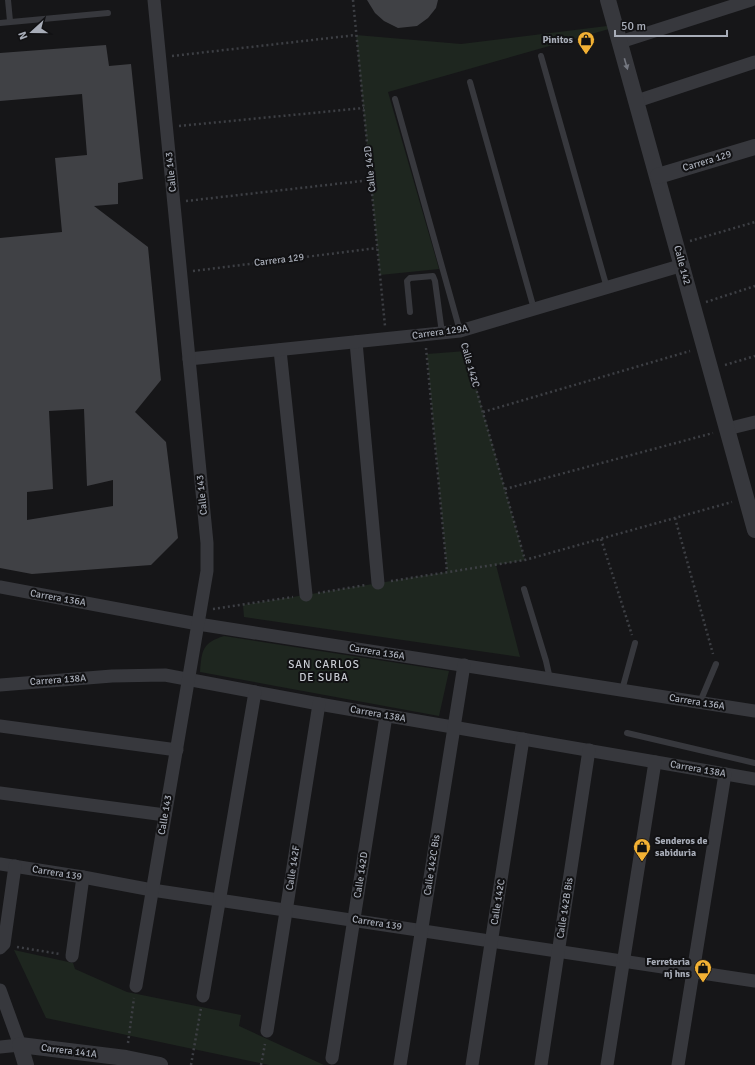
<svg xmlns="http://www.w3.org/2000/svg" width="755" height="1065" font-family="Signika,sans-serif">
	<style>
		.green { fill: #1e261f }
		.building { fill: #404145; fill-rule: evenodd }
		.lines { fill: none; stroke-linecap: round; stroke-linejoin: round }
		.path { stroke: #3d3f44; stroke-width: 2.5; stroke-dasharray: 2 3; stroke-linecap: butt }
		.service { stroke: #37383d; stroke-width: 6 }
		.minor { stroke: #37383d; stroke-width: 13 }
		.tertiary { stroke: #37383d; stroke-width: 16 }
		.oneway { fill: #757881 }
		.labels { text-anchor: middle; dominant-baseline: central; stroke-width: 4; stroke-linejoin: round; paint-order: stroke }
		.poi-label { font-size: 10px; font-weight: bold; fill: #a8adb8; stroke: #111113; text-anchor: end }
		.street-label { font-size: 10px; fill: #a8adb8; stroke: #111113 }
		.neighbourhood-label { font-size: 11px; letter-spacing: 1px; fill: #c9ccd4; stroke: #111113 }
	</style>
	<rect width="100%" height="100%" fill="#161618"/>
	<!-- green -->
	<g class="green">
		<path d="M 607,26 L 609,29 L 388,92 L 439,269 L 380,275 L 356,35 L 461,44 Z"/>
		<path d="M 466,351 L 525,560 L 496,565 L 520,657 L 244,617 L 243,605 L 447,572 L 427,354 Z"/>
		<path d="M 224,636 L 449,671 L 439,716 L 200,672 C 202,650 202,643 224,636 Z"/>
		<path d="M 14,950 L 73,963 L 75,969 L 127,992 L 241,1015 L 239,1026 L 324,1065 L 269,1065 L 46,1018 Z"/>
	</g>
	<!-- building -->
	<g class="building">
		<path d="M 367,0 L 438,0 L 436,8 L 428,18 L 417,26 L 398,28 L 384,21 L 375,13 Z"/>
		<path d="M 106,45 L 109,66 L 131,64 L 143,179 L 118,183 L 118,204 L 94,206 L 148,247 L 161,380 L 135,412 L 166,442 L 178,538 L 151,565 L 32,574 L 0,568 L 0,238 L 62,232 L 55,158 L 87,155 L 82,94 L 0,101 L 0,53 ZM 84,409 L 87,486 L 113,480 L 113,506 L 27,520 L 27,492 L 53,489 L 49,411 Z"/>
	</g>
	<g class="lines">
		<!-- path -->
		<g class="path">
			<path d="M 353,0 L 385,326"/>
			<path d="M 172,56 L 356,35"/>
			<path d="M 179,126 L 364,108"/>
			<path d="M 186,201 L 371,180"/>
			<path d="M 690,241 L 755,222"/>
			<path d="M 193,271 L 377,248"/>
			<path d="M 706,302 L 755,286"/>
			<path d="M 463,343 L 525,560"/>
			<path d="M 426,348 L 447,572"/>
			<path d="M 725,365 L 755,356"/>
			<path d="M 483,412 L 690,351"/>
			<path d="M 505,489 L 713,433"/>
			<path d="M 675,518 L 713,654"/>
			<path d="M 601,539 L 632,635"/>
			<path d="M 391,581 L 525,560 L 732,502"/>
			<path d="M 318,593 L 366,585"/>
			<path d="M 213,609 L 293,597"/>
			<path d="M 17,947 L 60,954"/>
			<path d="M 128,1043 L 134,998"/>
			<path d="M 191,1065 L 201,1008"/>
			<path d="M 261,1065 L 265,1044"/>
		</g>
		<!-- service -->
		<g class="service">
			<path d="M 8,0 L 10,21"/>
			<path d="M 0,23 L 108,13"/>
			<path d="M 541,56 L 607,288"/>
			<path d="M 470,82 L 534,309"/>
			<path d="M 395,99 L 460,331"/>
			<path d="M 410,312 L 407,281 L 410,278 L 433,276 L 435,281 L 442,333"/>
			<path d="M 524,589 L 546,661 L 550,679"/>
			<path d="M 622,690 L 635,643"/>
			<path d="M 700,702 L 716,664"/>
			<path d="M 627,733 L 755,763"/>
		</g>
		<!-- minor -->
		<g class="minor">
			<path d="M 620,42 L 751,0"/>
			<path d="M 637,101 L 755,62"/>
			<path d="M 356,342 L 378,583"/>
			<path d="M 280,350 L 306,595"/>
			<path d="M 189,359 L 460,331 L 683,265"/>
			<path d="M 727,429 L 755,422"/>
			<path d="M 0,587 L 198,624 L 755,711"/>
			<path d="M 0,685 L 112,676 L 165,675 L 319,704 L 755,779"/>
			<path d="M 0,726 L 177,750"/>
			<path d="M 0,793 L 165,815"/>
			<path d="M 0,864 L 83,877 L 152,890 L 755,981"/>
			<path d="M 0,948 L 4,944 L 15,866"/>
			<path d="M 72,956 L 83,877"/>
			<path d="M 136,986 L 207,571 L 207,543 L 154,0"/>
			<path d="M 0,990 L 20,1045 L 0,1047"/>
			<path d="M 203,996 L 255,692"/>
			<path d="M 267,1031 L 319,704"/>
			<path d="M 332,1058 L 386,716"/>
			<path d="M 400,1065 L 464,665"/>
			<path d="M 472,1065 L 523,739"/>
			<path d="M 541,1065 L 589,750"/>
			<path d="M 607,1065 L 655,762"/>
			<path d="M 678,1065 L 725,774"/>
		</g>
		<!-- tertiary -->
		<g class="tertiary">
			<path d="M 608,0 L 755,530"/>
			<path d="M 658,176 L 755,147"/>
			<path d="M 26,1065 L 20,1045 L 126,1058 L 160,1065"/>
		</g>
	</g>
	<!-- one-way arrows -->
	<defs><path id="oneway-solid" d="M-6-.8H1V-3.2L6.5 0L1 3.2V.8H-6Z"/></defs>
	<use class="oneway" href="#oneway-solid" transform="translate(626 64) rotate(74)"/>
	<!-- icons -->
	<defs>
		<symbol id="shop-pin" viewBox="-11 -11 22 30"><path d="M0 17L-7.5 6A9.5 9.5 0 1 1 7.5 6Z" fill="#f2b134" stroke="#111113"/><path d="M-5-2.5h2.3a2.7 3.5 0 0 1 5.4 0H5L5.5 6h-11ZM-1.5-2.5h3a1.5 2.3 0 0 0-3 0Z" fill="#111"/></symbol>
	</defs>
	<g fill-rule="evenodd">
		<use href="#shop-pin" x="576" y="30" width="20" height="27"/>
		<use href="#shop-pin" x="632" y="837" width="20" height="27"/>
		<use href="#shop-pin" x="693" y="958" width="20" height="27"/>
	</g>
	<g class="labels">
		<!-- poi labels -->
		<g class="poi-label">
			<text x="573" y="40">Pinitos</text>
			<text x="655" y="841" text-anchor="start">Senderos de<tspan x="655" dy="12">sabiduria</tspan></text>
			<text x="690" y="962">Ferreteria<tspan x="690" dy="12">nj hns</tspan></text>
		</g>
		<!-- street labels -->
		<g class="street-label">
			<text transform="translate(707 161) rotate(-17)">Carrera 129</text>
			<text transform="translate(370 169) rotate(-96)">Calle 142D</text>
			<text transform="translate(171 172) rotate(-96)">Calle 143</text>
			<text transform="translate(279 260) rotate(-7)">Carrera 129</text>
			<text transform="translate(682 265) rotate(75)">Calle 142</text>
			<text transform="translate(440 332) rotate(-8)">Carrera 129A</text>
			<text transform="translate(470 365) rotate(74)">Calle 142C</text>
			<text transform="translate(202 495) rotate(-96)">Calle 143</text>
			<text transform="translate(58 598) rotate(10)">Carrera 136A</text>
			<text transform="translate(377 652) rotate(9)">Carrera 136A</text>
			<text transform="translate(58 680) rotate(-4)">Carrera 138A</text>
			<text transform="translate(697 702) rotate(9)">Carrera 136A</text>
			<text transform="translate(378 714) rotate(10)">Carrera 138A</text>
			<text transform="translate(698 769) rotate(10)">Carrera 138A</text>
			<text transform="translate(165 815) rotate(-80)">Calle 143</text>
			<text transform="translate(432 865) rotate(-81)">Calle 142C Bis</text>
			<text transform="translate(293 868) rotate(-81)">Calle 142F</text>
			<text transform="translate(57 873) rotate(9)">Carrera 139</text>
			<text transform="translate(361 875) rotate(-81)">Calle 142D</text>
			<text transform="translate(498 902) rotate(-81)">Calle 142C</text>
			<text transform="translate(565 908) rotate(-81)">Calle 142B Bis</text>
			<text transform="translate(377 923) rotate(9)">Carrera 139</text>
			<text transform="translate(69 1051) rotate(7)">Carrera 141A</text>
		</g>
		<!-- neighbourhood labels -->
		<g class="neighbourhood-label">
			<text x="324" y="664">SAN CARLOS<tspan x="324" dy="13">DE SUBA</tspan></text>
		</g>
	</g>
	<!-- north arrow -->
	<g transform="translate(32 32) rotate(249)" stroke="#111113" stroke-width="3" paint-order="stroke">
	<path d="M0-3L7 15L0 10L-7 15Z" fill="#a8adb8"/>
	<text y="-6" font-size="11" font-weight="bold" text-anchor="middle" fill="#a8adb8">N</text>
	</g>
	<!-- scale -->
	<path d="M615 30v6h112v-6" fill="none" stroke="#a8adb8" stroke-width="2"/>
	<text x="621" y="30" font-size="12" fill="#a8adb8" stroke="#111113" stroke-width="3" paint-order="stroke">50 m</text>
</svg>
